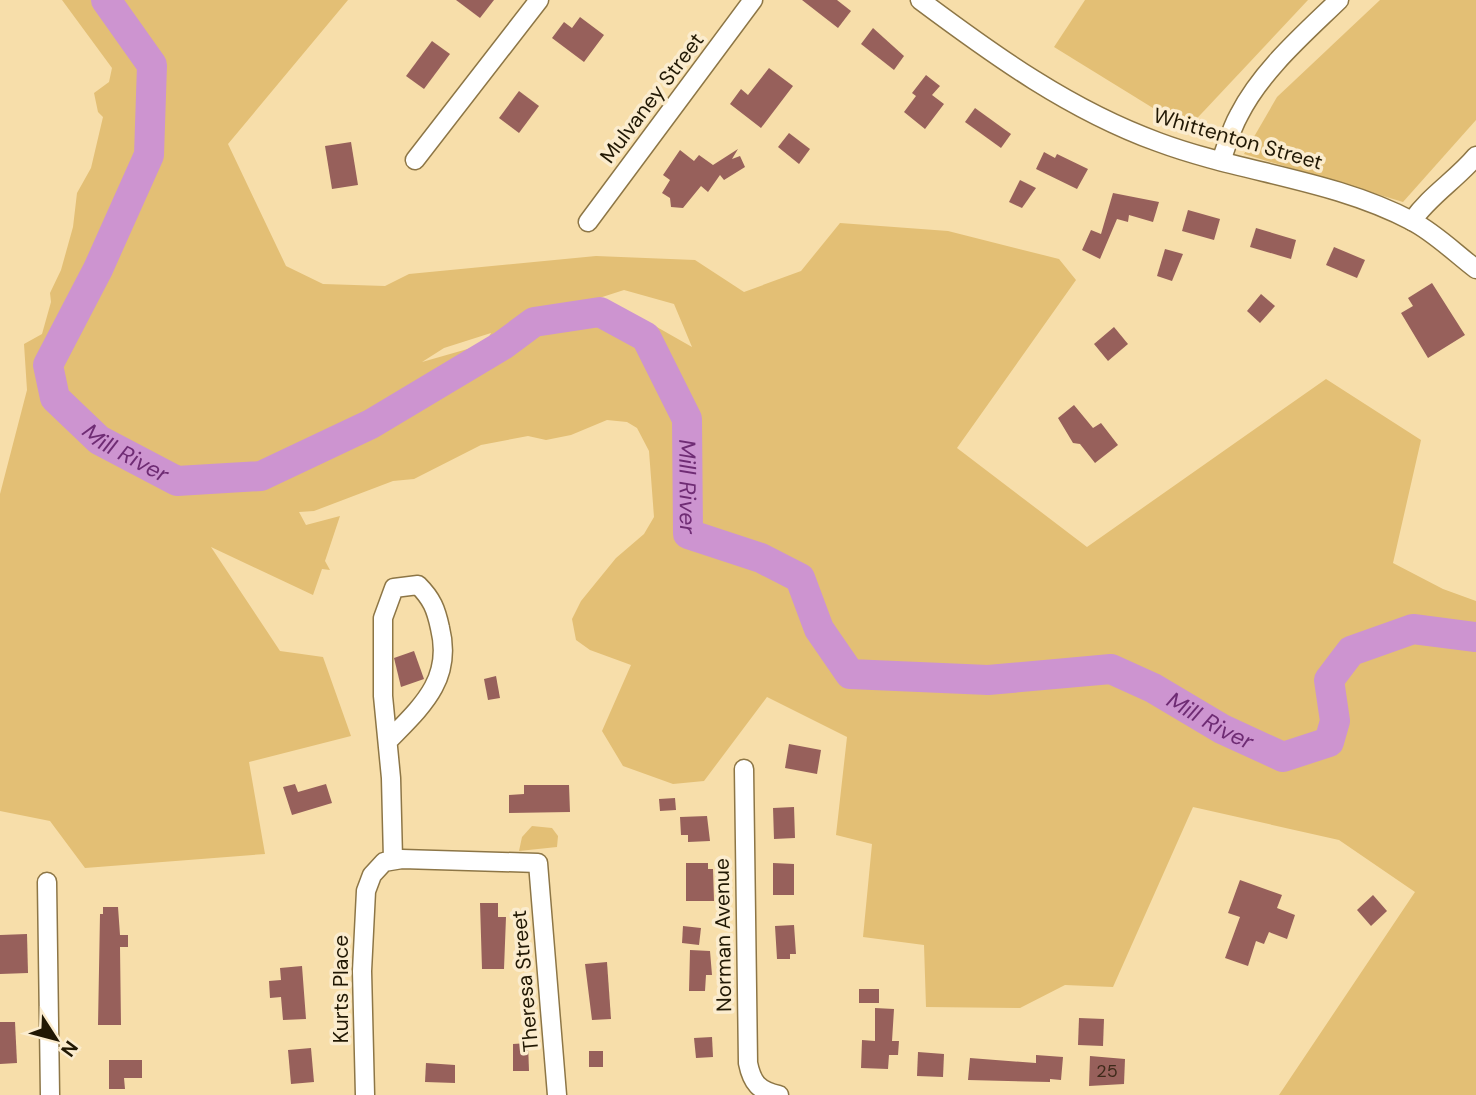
<svg xmlns="http://www.w3.org/2000/svg" width="1476" height="1095" font-family="'DM Sans',sans-serif">
	<style>
		.green { fill: #e3bf75; fill-rule: evenodd }
		.lines { fill: none; stroke-linecap: round; stroke-linejoin: round }
		.river { stroke: #cd94d0; stroke-width: 30 }
		.building { fill: #97605b }
		.minor-casing { stroke: #8d7646; stroke-width: 21 }
		.minor { stroke: #fff; stroke-width: 18 }
		.labels { text-anchor: middle; dominant-baseline: central; stroke-width: 7; stroke-linejoin: round; paint-order: stroke }
		.number-label { font-size: 18px; fill: #3e2a1a }
		.street-label { font-size: 21px; fill: #211804; stroke: #fbecce }
		.water-label { font-size: 23px; font-style: italic; fill: #6f2c74; stroke: #fbecce }
	</style>
	<rect width="100%" height="100%" fill="#f7deaa"/>
	<!-- green -->
	<g class="green">
		<path d="M 62,0 L 348,0 L 228,144 L 286,266 L 323,284 L 385,286 L 409,274 L 596,256 L 695,260 L 744,292 L 801,271 L 840,223 L 948,231 L 1059,259 L 1076,280 L 957,448 L 1087,547 L 1326,379 L 1421,440 L 1393,563 L 1443,589 L 1476,601 L 1476,1095 L 1279,1095 L 1415,892 L 1339,840 L 1193,807 L 1113,987 L 1065,985 L 1020,1008 L 926,1007 L 924,945 L 863,937 L 872,844 L 836,835 L 847,737 L 767,697 L 704,781 L 673,784 L 623,766 L 602,731 L 631,665 L 590,650 L 576,640 L 572,619 L 581,601 L 616,558 L 644,534 L 654,517 L 649,451 L 637,428 L 627,422 L 607,420 L 571,435 L 546,440 L 528,436 L 481,445 L 414,479 L 393,481 L 314,511 L 299,512 L 306,525 L 340,516 L 325,561 L 330,570 L 322,569 L 313,595 L 211,547 L 280,651 L 323,657 L 351,736 L 249,762 L 265,854 L 85,868 L 50,821 L 0,811 L 0,494 L 27,390 L 24,344 L 42,334 L 51,302 L 50,293 L 61,270 L 73,227 L 77,193 L 91,168 L 103,117 L 98,112 L 94,93 L 109,82 L 112,68 ZM 624,290 L 674,304 L 692,347 L 641,318 L 615,319 L 565,309 ZM 491,333 L 485,344 L 422,362 L 444,348 Z"/>
		<path d="M 1085,0 L 1308,0 L 1187,129 L 1054,47 Z"/>
		<path d="M 1380,0 L 1476,0 L 1476,120 L 1403,202 L 1244,154 L 1277,97 Z"/>
		<path d="M 532,826 L 552,828 L 558,836 L 557,847 L 519,851 L 522,837 Z"/>
	</g>
	<g class="lines">
		<!-- river -->
		<path class="river" id="s1" d="M 106,0 L 152,65 L 149,155 L 98,269 L 48,365 L 55,398 L 99,440 L 177,481 L 261,476 L 371,424 L 503,345 L 534,322 L 600,312 L 646,337 L 687,419 L 688,534 L 761,558 L 800,578 L 819,629 L 850,674 L 988,680 L 1111,669 L 1153,688 L 1222,729 L 1283,757 L 1329,742 L 1335,721 L 1329,680 L 1351,651 L 1413,629 L 1476,637"/>
	</g>
	<!-- building -->
	<g class="building">
		<path d="M 456,0 L 494,0 L 480,18 Z"/>
		<path d="M 802,0 L 837,0 L 851,11 L 838,28 Z"/>
		<path d="M 580,17 L 604,35 L 584,62 L 552,38 L 564,22 L 572,28 Z"/>
		<path d="M 873,28 L 904,56 L 894,70 L 861,44 Z"/>
		<path d="M 432,41 L 450,54 L 424,89 L 406,76 Z"/>
		<path d="M 769,68 L 793,86 L 761,128 L 730,104 L 741,89 L 748,95 Z"/>
		<path d="M 926,75 L 940,86 L 932,95 L 944,104 L 925,129 L 904,112 L 916,96 L 912,93 Z"/>
		<path d="M 519,91 L 539,106 L 519,133 L 499,118 Z"/>
		<path d="M 975,108 L 1011,134 L 1001,148 L 965,122 Z"/>
		<path d="M 789,133 L 810,149 L 799,164 L 778,147 Z"/>
		<path d="M 351,142 L 358,185 L 332,189 L 325,146 Z"/>
		<path d="M 738,149 L 732,159 L 740,156 L 745,167 L 724,180 L 720,175 L 708,192 L 701,186 L 683,208 L 671,207 L 670,198 L 662,193 L 670,180 L 663,175 L 680,150 L 694,161 L 699,155 L 713,165 Z"/>
		<path d="M 1044,152 L 1055,158 L 1057,154 L 1088,169 L 1077,189 L 1036,169 Z"/>
		<path d="M 1020,180 L 1036,188 L 1022,208 L 1009,202 Z"/>
		<path d="M 1113,193 L 1159,202 L 1153,222 L 1129,215 L 1128,222 L 1117,219 L 1100,259 L 1082,250 L 1091,230 L 1101,234 Z"/>
		<path d="M 1188,210 L 1220,219 L 1214,240 L 1182,231 Z"/>
		<path d="M 1256,228 L 1296,240 L 1291,259 L 1250,247 Z"/>
		<path d="M 1334,247 L 1365,260 L 1357,278 L 1326,265 Z"/>
		<path d="M 1165,249 L 1183,254 L 1172,281 L 1157,276 Z"/>
		<path d="M 1432,283 L 1465,335 L 1428,358 L 1401,313 L 1413,306 L 1408,298 Z"/>
		<path d="M 1261,294 L 1275,306 L 1260,323 L 1247,311 Z"/>
		<path d="M 1114,327 L 1128,344 L 1108,361 L 1094,344 Z"/>
		<path d="M 1074,405 L 1093,428 L 1101,423 L 1118,445 L 1095,463 L 1080,444 L 1073,443 L 1058,418 Z"/>
		<path d="M 414,651 L 424,679 L 401,687 L 394,658 Z"/>
		<path d="M 496,676 L 500,698 L 488,700 L 484,679 Z"/>
		<path d="M 789,744 L 821,750 L 817,774 L 785,768 Z"/>
		<path d="M 295,784 L 298,792 L 326,784 L 332,803 L 292,815 L 283,787 Z"/>
		<path d="M 524,785 L 569,785 L 570,812 L 509,813 L 509,795 L 524,794 Z"/>
		<path d="M 675,798 L 676,810 L 660,811 L 659,799 Z"/>
		<path d="M 794,807 L 795,838 L 774,839 L 773,808 Z"/>
		<path d="M 707,816 L 710,841 L 688,842 L 688,835 L 681,835 L 680,817 Z"/>
		<path d="M 686,863 L 708,863 L 708,869 L 713,869 L 714,901 L 686,901 Z"/>
		<path d="M 773,863 L 794,864 L 794,895 L 773,895 Z"/>
		<path d="M 1240,880 L 1282,895 L 1277,908 L 1295,915 L 1287,939 L 1269,932 L 1264,944 L 1256,941 L 1248,966 L 1225,958 L 1240,917 L 1228,913 Z"/>
		<path d="M 1373,895 L 1387,911 L 1371,926 L 1357,910 Z"/>
		<path d="M 480,903 L 498,903 L 498,917 L 506,917 L 504,969 L 482,969 Z"/>
		<path d="M 103,907 L 118,907 L 120,935 L 128,935 L 128,947 L 120,947 L 121,1025 L 98,1025 L 100,914 L 103,914 Z"/>
		<path d="M 794,925 L 796,954 L 790,954 L 790,959 L 777,959 L 775,926 Z"/>
		<path d="M 683,926 L 701,928 L 699,945 L 682,943 Z"/>
		<path d="M 27,934 L 28,973 L 0,974 L 0,935 Z"/>
		<path d="M 690,950 L 710,951 L 712,975 L 706,975 L 705,991 L 689,991 Z"/>
		<path d="M 607,962 L 611,1019 L 592,1020 L 585,964 Z"/>
		<path d="M 302,966 L 306,1019 L 283,1020 L 281,997 L 270,998 L 269,981 L 281,980 L 280,968 Z"/>
		<rect x="859" y="989" width="20" height="14"/>
		<path d="M 875,1008 L 894,1009 L 892,1041 L 899,1041 L 898,1055 L 889,1055 L 888,1069 L 861,1068 L 862,1040 L 875,1041 Z"/>
		<path d="M 1079,1018 L 1104,1019 L 1103,1046 L 1078,1045 Z"/>
		<path d="M 0,1022 L 15,1022 L 17,1063 L 0,1064 Z"/>
		<path d="M 712,1037 L 713,1057 L 696,1058 L 694,1038 Z"/>
		<path d="M 528,1043 L 529,1071 L 513,1071 L 513,1044 Z"/>
		<path d="M 311,1048 L 314,1082 L 291,1084 L 288,1050 Z"/>
		<rect x="589" y="1051" width="14" height="16"/>
		<path d="M 918,1052 L 944,1054 L 943,1077 L 917,1076 Z"/>
		<path d="M 1036,1055 L 1063,1057 L 1061,1080 L 1050,1079 L 1050,1082 L 968,1080 L 970,1058 L 1036,1063 Z"/>
		<path d="M 1090,1056 L 1125,1059 L 1124,1084 L 1089,1086 Z"/>
		<path d="M 109,1060 L 142,1060 L 142,1078 L 124,1078 L 125,1089 L 109,1089 Z"/>
		<path d="M 426,1063 L 455,1065 L 455,1083 L 425,1082 Z"/>
	</g>
	<g class="lines">
		<defs>
			<g id="minor">
				<path d="M 920,0 C 995,56 1070,110 1158,142 C 1241,173 1332,179 1412,221 C 1435,233 1455,253 1476,269"/>
				<path d="M 415,160 L 539,0"/>
				<path d="M 1221,161 C 1227,145 1231,129 1239,115 C 1261,71 1304,34 1339,0"/>
				<path d="M 1412,221 C 1430,195 1456,180 1476,156"/>
				<path d="M 588,222 L 753,0"/>
				<path d="M 388,741 C 421,707 453,680 440,628 C 436,609 432,599 418,585 L 394,588 L 383,618 L 383,696 L 391,778 L 393,859"/>
				<path d="M 744,769 L 748,1063 C 752,1083 759,1091 779,1095"/>
				<path d="M 47,882 L 50,1095"/>
				<path d="M 365,1095 L 362,971 L 366,891 L 372,875 L 384,862 L 402,859 L 538,863 L 557,1095"/>
			</g>
		</defs>
		<!-- minor casing -->
		<use href="#minor" class="minor-casing"/>
		<!-- minor -->
		<use href="#minor" class="minor"/>
	</g>
	<g class="labels">
		<!-- number labels -->
		<g class="number-label">
			<text x="1107" y="1071">25</text>
		</g>
		<!-- street labels -->
		<g class="street-label">
			<text transform="translate(652 98) rotate(-53)">Mulvaney Street</text>
			<text transform="translate(1238 139) rotate(16)">Whittenton Street</text>
			<text transform="translate(723 935) rotate(-91)">Norman Avenue</text>
			<text transform="translate(525 981) rotate(-95)">Theresa Street</text>
			<text transform="translate(341 989) rotate(-90)">Kurts Place</text>
		</g>
		<!-- water labels -->
		<g class="water-label">
			<text stroke="none"><textPath href="#s1" startOffset="527">Mill River</textPath></text>
			<text stroke="none"><textPath href="#s1" startOffset="1262">Mill River</textPath></text>
			<text stroke="none"><textPath href="#s1" startOffset="1913">Mill River</textPath></text>
		</g>
	</g>
	<!-- north arrow -->
	<g transform="translate(56 1039) rotate(126)" stroke="#fbecce" stroke-width="5" paint-order="stroke">
	<path d="M0-5L12 26L0 18L-12 26Z" fill="#211804"/>
	<text y="-10" font-size="19" font-weight="bold" text-anchor="middle" fill="#211804">N</text>
	</g>
</svg>
